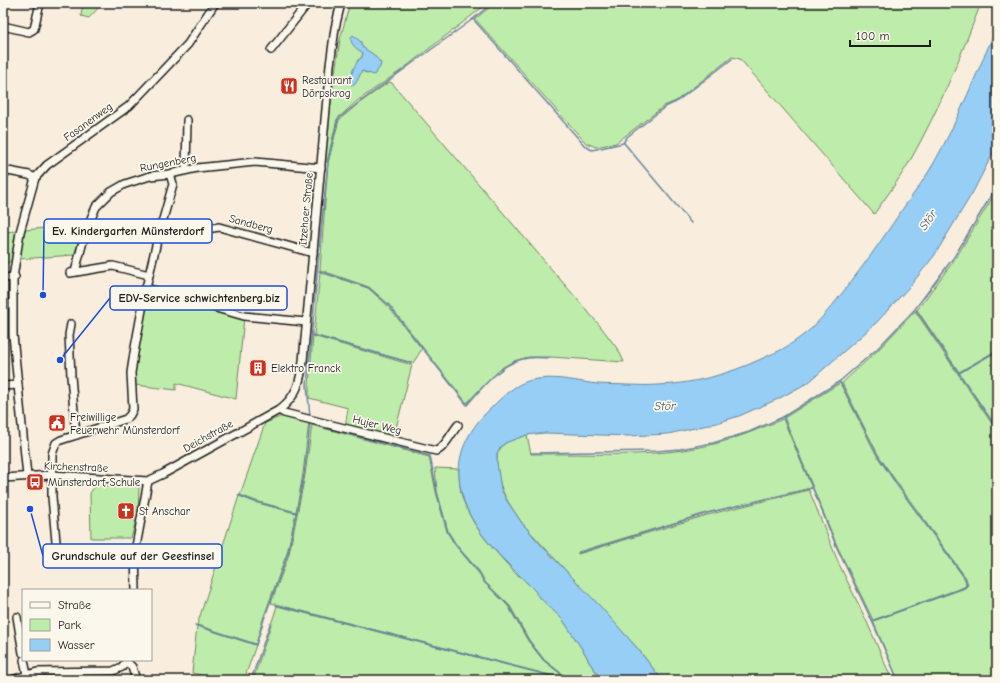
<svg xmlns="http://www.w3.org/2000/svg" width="1000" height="683" font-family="'Comic Neue',sans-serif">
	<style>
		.green { fill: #beecaa; stroke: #6d8463; fill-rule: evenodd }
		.water { fill: #97cef6; stroke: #66879f }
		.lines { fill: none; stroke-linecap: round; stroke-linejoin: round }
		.stream { stroke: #66879f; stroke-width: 1.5 }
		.minor-casing { stroke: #1c1c1c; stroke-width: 10 }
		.minor { stroke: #fbf7ec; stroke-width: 7 }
		.labels { text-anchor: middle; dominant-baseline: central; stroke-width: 3.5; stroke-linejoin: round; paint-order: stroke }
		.poi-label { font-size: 11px; fill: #1c1c1c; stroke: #fbf7ec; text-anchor: start }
		.street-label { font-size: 11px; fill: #1c1c1c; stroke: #fbf7ec }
		.water-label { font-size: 12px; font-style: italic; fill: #475a68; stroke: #fbf7ec }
		.leader { fill: none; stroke: #1d4ed8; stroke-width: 1.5 }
		.callout-dot { fill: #1d4ed8; stroke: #fbf7ec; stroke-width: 1.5 }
		.callout { fill: #fbf7ec; stroke: #1d4ed8; stroke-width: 1.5 }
		.callout-label { font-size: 12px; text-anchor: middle; font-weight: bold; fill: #1c1c1c }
	</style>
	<rect width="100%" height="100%" fill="#f9eedd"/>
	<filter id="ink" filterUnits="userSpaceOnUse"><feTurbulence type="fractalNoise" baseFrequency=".025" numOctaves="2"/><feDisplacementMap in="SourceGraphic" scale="8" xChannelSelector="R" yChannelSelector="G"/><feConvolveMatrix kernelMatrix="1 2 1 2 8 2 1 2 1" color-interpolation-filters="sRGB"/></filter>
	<g filter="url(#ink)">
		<!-- green -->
		<g class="green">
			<path d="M 83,3 L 108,3 L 100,6 L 89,18 L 81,16 Z"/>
			<path d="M 350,3 L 488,3 L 403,69 L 357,101 L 337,119 L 327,162 L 324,161 L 332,93 L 340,39 ZM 362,47 L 365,49 L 369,74 L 362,71 L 357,61 L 362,57 L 363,52 L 358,49 Z"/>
			<path d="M 495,3 L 981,3 C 961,56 939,109 911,159 C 900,178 887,196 874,214 L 740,59 L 732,57 L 676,101 L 664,106 L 616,143 L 596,147 L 586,143 L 475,19 Z"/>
			<path d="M 389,82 L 392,83 L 601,327 L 619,351 L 624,362 L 551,357 L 528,357 L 514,361 L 503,367 L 480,389 L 467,403 L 388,304 L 369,287 L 320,270 L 328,162 L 339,120 L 358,104 Z"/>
			<path d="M 997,190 L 997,350 L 959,372 L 917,310 L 955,259 Z"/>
			<path d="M 84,224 L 74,255 L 19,259 L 25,230 Z"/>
			<path d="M 16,231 L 11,261 L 3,265 L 3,232 Z"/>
			<path d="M 320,272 L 368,288 L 387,305 L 422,349 L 413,363 L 314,335 Z"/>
			<path d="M 149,293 L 244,317 L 236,399 L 176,383 L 176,390 L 135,385 L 134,371 Z"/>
			<path d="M 915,311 L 997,431 L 997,675 L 991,680 L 898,680 L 873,621 L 965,588 L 968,585 L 966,578 L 898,484 L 878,455 L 842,383 L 878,350 Z"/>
			<path d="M 313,336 L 412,365 L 393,440 L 345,427 L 348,408 L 309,398 L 309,385 Z"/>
			<path d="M 997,351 L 997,428 L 959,373 Z"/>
			<path d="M 840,383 L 877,456 L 897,485 L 965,579 L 966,585 L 964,587 L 873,620 L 838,548 L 784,418 Z"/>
			<path d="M 285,415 L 309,421 L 303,474 L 296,512 L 256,501 L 240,495 L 265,423 Z"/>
			<path d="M 783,419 L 812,488 L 707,513 L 578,552 L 578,554 L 707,515 L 809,490 L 839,564 L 867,622 L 892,680 L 662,680 L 638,649 L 522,523 C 508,502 500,493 497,467 C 497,461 496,454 500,449 C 505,440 518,438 527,435 L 531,454 C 591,453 655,459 714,444 C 738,438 761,428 783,419 Z"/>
			<path d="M 312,425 L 429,457 L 436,492 L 447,532 L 455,545 L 479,573 L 484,582 L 508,606 L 528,641 L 543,660 L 568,680 L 271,603 L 289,554 L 305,475 Z"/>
			<path d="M 435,468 L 459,469 C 459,481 460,494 465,505 C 475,531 497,553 516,574 L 523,578 L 563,620 L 586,655 L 589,662 L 602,680 L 570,680 L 544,660 L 529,640 L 510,606 L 485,582 L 480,572 L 456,545 L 448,532 L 437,492 Z"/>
			<path d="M 95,486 L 139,486 L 138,514 L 131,538 L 91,538 L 90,493 Z"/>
			<path d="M 239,496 L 255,502 L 296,513 L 287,553 L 263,619 L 256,644 L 197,625 Z"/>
			<path d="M 277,606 L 566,680 L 253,680 Z"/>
			<path d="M 197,626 L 256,645 L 244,680 L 219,680 L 192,673 Z"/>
		</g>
		<!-- water -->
		<g class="water">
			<path d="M 997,27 L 997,145 L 973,192 L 934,256 L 910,286 L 876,323 L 809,382 L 778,399 L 739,416 L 717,423 L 668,434 L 629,436 L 545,433 L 527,435 L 505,443 L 500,448 L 497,453 L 497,463 L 501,489 L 507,501 L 522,523 L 541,545 L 600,606 L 638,649 L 662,680 L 602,680 L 589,662 L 586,655 L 563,620 L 536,594 L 536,592 C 504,559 461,525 459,475 C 458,450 471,427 489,410 C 503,396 517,381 538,379 C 559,376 578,382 598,384 C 607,385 617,384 626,385 C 636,385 647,386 658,385 C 693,384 729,374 761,359 C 769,355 778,352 786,347 C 794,342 804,335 812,328 C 829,311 844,291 859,271 C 875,250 889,229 904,207 C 915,192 926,177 935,161 C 959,118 977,72 997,27 Z"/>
			<path d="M 353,35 L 361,42 L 362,47 L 373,54 L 381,63 L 380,67 L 374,75 L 362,71 L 356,83 L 353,86 L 349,83 C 352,73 354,63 362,57 L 363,53 C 357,49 350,45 351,37 Z"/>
		</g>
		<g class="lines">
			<!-- stream -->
			<g class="stream">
				<path d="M 473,19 L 585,146 L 592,150 L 623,143 L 627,137 L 665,107 L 676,102 L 732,59"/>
				<path d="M 624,143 L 691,223"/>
				<path d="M 319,271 L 369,288 L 388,304 L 467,405 C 483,387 502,361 528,358 C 535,357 543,358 550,358"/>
				<path d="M 916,310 L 997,429"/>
				<path d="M 312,335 L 411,363"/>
				<path d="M 959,373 L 997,351"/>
				<path d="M 840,382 L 878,455 L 897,485 L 965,578 L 967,585 L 964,588 L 872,621"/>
				<path d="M 310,416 L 307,385 L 322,221 L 328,162 L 338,119 L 358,103 L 473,19 L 492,3"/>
				<path d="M 784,418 L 837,548 L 872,621 L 898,680"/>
				<path d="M 319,426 L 430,456 L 437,492 L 448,532 L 456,545 L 479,573 L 484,582 L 509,606 L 529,641 L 544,660 L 569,680"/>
				<path d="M 531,453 L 656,451 L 680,449 L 713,443 L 749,432 L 783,417 L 840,381 L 877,349 L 915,309 L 954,257 L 997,186"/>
				<path d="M 238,495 L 255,502 L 297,513"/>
				<path d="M 579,553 L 707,513 L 812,488"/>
				<path d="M 276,605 L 568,680"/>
				<path d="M 195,625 L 256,645 L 264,619 L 288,553 L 304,475 L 310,424"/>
				<path d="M 251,680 L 270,624"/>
				<path d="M 992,680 L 997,676"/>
			</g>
			<defs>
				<g id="minor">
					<path d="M 3,26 L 29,32 L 34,29 L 40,3"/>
					<path d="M 271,50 L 308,3"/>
					<path d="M 3,170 L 29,175 L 35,178"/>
					<path d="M 186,170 L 187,120"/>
					<path d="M 158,237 L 219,227 L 313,253"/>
					<path d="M 75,272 L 86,230 L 96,207 L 111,192 L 125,184 L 150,176 L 170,174 L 197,168 L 255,162 L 321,168"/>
					<path d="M 70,273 L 113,266 L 149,275"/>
					<path d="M 3,278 L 15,277"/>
					<path d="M 146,288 L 244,316 L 306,322"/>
					<path d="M 71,324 L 69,335 L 71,376 L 76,435"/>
					<path d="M 3,386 L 18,385"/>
					<path d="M 279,410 L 284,413 L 436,451 C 444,449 452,432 458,425"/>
					<path d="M 27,476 L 13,335 L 13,278 L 20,232 L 35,178 L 47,165 L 129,106 L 188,44 L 215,3"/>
					<path d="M 3,478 L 52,475 L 148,481 L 163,474 L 279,410 C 297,396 300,383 303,361 L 330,65 L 335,28 L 341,3"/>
					<path d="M 57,553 L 52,497 L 52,454 L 56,443 L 61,440 L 126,419 L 130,415 L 133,409 L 131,373 L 134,353 L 146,288 L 158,237 L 173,184 L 170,174"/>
					<path d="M 136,590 L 135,552 L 148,481"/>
					<path d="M 17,617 L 23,653"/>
					<path d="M 24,660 L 27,675"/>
					<path d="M 127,662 L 132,667 L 136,680"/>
					<path d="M 12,680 L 37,672 L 113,671 L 122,667 L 127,660"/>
				</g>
			</defs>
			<!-- minor casing -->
			<use href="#minor" class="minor-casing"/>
			<!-- minor -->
			<use href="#minor" class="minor"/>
		</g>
	</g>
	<!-- icons -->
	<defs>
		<symbol id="restaurant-square" viewBox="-11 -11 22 22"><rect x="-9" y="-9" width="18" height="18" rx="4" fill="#c8321e" stroke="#fbf7ec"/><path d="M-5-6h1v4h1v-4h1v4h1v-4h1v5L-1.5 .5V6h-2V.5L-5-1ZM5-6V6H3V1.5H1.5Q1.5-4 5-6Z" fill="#fff"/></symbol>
		<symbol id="building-square" viewBox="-11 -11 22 22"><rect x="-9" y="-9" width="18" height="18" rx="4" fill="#c8321e" stroke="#fbf7ec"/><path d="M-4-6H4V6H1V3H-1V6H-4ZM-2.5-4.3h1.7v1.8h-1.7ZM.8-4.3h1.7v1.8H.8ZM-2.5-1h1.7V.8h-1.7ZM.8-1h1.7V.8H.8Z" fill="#fff"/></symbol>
		<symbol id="civic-square" viewBox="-11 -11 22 22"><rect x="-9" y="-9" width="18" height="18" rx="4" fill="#c8321e" stroke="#fbf7ec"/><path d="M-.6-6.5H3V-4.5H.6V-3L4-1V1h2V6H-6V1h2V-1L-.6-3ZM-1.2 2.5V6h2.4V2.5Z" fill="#fff"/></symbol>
		<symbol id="bus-square" viewBox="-11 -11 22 22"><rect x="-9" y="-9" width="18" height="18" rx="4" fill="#c8321e" stroke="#fbf7ec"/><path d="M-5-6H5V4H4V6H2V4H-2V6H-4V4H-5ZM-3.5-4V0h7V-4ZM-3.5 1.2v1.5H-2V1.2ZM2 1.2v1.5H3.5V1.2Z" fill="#fff"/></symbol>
		<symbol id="church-square" viewBox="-11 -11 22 22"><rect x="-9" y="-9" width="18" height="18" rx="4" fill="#c8321e" stroke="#fbf7ec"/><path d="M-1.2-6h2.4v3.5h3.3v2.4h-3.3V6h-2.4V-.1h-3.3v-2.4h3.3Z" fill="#fff"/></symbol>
	</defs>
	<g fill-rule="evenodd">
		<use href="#restaurant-square" x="279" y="76" width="20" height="20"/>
		<use href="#building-square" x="248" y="358" width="20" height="20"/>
		<use href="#civic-square" x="47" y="413" width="20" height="20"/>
		<use href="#bus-square" x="25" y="472" width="20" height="20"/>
		<use href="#church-square" x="116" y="501" width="20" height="20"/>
	</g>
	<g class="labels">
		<!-- poi labels -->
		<g class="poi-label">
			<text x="302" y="80">Restaurant<tspan x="302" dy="13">Dörpskrog</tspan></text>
			<text x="271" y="368">Elektro Franck</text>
			<text x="70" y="417">Freiwillige<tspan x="70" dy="13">Feuerwehr Münsterdorf</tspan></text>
			<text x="48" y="482">Münsterdorf, Schule</text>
			<text x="139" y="511">St Anschar</text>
		</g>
		<!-- street labels -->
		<g class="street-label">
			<text transform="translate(88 122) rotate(-36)">Fasanenweg</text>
			<text transform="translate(168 163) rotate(-11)">Rungenberg</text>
			<text transform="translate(306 209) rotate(-85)">Itzehoer Straße</text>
			<text transform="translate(251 224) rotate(15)">Sandberg</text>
			<text transform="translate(377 425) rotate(14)">Hujer Weg</text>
			<text transform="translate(208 436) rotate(-29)">Deichstraße</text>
			<text transform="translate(76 467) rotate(2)">Kirchenstraße</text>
		</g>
		<!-- water labels -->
		<g class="water-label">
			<text transform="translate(928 220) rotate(-56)">Stör</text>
			<text transform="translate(665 406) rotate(-2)">Stör</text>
		</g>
	</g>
	<!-- callouts -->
	<path class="leader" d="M43 295L44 231M60 360L110 298M30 509L43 556"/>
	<g class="callout-dot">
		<circle cx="43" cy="295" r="4"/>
		<circle cx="60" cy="360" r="4"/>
		<circle cx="30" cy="509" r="4"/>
	</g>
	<g class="callout">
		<rect x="44" y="219" width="168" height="24" rx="4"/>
		<rect x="110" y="286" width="177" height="24" rx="4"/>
		<rect x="43" y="544" width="179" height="24" rx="4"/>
	</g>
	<g class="callout-label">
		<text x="128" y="235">Ev. Kindergarten Münsterdorf</text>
		<text x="199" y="302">EDV-Service schwichtenberg.biz</text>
		<text x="133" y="560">Grundschule auf der Geestinsel</text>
	</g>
	<!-- margin -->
	<rect width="1000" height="683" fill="none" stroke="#fbf7ec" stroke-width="16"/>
	<rect x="8" y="8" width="984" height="667" fill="none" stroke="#1c1c1c" stroke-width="1.5" filter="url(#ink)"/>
	<!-- legend -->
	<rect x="22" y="589" width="130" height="72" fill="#fbf7ec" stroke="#a29f99"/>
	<rect x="30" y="602" width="20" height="6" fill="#fbf7ec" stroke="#a29f99"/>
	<text x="58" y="609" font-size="12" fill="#1c1c1c">Straße</text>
	<rect x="30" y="619" width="20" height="12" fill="#beecaa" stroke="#a29f99"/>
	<text x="58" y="629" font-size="12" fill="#1c1c1c">Park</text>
	<rect x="30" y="639" width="20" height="12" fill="#97cef6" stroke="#a29f99"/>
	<text x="58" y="649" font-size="12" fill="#1c1c1c">Wasser</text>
	<!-- scale -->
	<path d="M850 40v6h80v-6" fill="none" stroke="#1c1c1c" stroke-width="2"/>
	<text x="856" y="40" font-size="12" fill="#1c1c1c" stroke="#fbf7ec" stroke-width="3" paint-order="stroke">100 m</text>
</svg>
